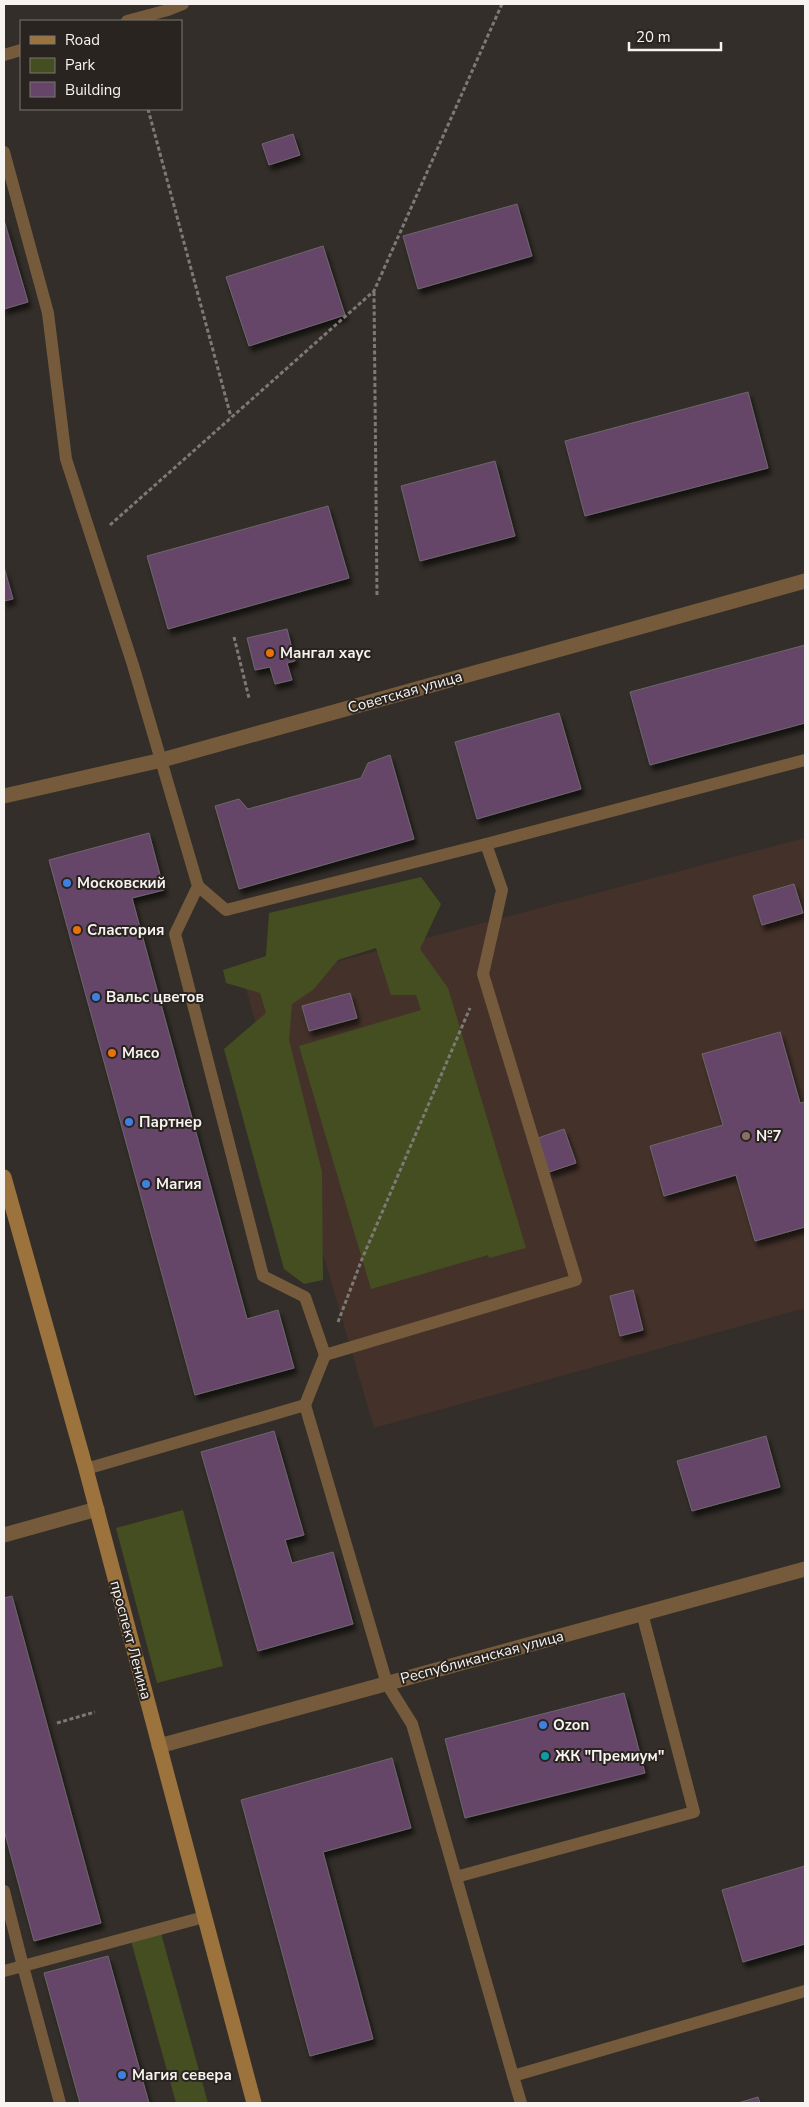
<svg xmlns="http://www.w3.org/2000/svg" width="809" height="2107" font-family="'Nunito Sans',sans-serif">
	<style>
		.education { fill: #44322a }
		.green { fill: #454e21 }
		.building { fill: #654568; stroke: #6d676d; filter: url(#shadow) }
		.lines { fill: none; stroke-linecap: round; stroke-linejoin: round }
		.path { stroke: #7e7975; stroke-width: 3; stroke-dasharray: 4 2.5; stroke-linecap: butt }
		.service { stroke: #755b3b; stroke-width: 12 }
		.minor { stroke: #755b3b; stroke-width: 15 }
		.tertiary { stroke: #755b3b; stroke-width: 15 }
		.secondary { stroke: #9c733d; stroke-width: 15 }
		.food-dot { fill: #e8710a; stroke: #29241f; stroke-width: 2 }
		.shop-dot { fill: #3f7fe0; stroke: #29241f; stroke-width: 2 }
		.education-dot { fill: #8d6e63; stroke: #29241f; stroke-width: 2 }
		.culture-dot { fill: #0f9aa8; stroke: #29241f; stroke-width: 2 }
		.labels { text-anchor: middle; dominant-baseline: central; stroke-width: 4; stroke-linejoin: round; paint-order: stroke }
		.poi-label { font-size: 15px; font-weight: bold; fill: #f7f3f0; stroke: #29241f; text-anchor: start }
		.street-label { font-size: 15px; fill: #f7f3f0; stroke: #29241f }
	</style>
	<defs>
		<filter id="shadow"><feDropShadow dx="3" dy="5.5" stdDeviation="2.5" flood-color="#0009"/></filter>
	</defs>
	<rect width="100%" height="100%" fill="#332e29"/>
	<!-- education -->
	<path class="education" d="M 805,838 L 805,1308 L 374,1428 L 245,986 Z"/>
	<!-- green -->
	<g class="green">
		<path d="M 421,877 L 441,904 L 420,949 L 448,988 L 526,1248 L 489,1258 L 488,1255 L 371,1289 L 299,1046 L 421,1010 L 416,995 L 391,995 L 376,948 L 338,960 L 313,990 L 292,1004 L 289,1040 L 322,1172 L 323,1280 L 304,1284 L 284,1269 L 224,1049 L 266,1013 L 260,993 L 226,983 L 223,970 L 266,956 L 269,913 Z"/>
		<path d="M 183,1510 L 223,1666 L 157,1683 L 116,1528 Z"/>
		<path d="M 161,1933 L 208,2103 L 176,2103 L 131,1941 Z"/>
	</g>
	<!-- building -->
	<g class="building">
		<path d="M 293,134 L 300,155 L 269,165 L 262,144 Z"/>
		<path d="M 517,204 L 532,256 L 418,289 L 403,236 Z"/>
		<path d="M 4,220 L 28,302 L 4,309 Z"/>
		<path d="M 323,246 L 345,315 L 249,346 L 226,277 Z"/>
		<path d="M 748,392 L 768,468 L 585,516 L 565,441 Z"/>
		<path d="M 495,461 L 515,536 L 420,561 L 401,486 Z"/>
		<path d="M 328,506 L 349,578 L 168,629 L 147,556 Z"/>
		<path d="M 4,567 L 13,599 L 4,601 Z"/>
		<path d="M 287,629 L 295,661 L 287,663 L 292,680 L 275,684 L 270,667 L 255,670 L 247,638 Z"/>
		<path d="M 805,645 L 805,723 L 650,765 L 630,692 Z"/>
		<path d="M 559,713 L 581,789 L 477,819 L 455,742 Z"/>
		<path d="M 390,755 L 414,839 L 239,889 L 215,806 L 239,799 L 248,809 L 361,778 L 368,763 Z"/>
		<path d="M 149,833 L 164,890 L 132,898 L 247,1319 L 278,1310 L 294,1368 L 195,1395 L 49,860 Z"/>
		<path d="M 794,884 L 803,913 L 762,925 L 753,896 Z"/>
		<path d="M 350,993 L 357,1018 L 309,1031 L 302,1006 Z"/>
		<path d="M 780,1032 L 800,1103 L 805,1102 L 805,1227 L 755,1241 L 736,1175 L 664,1196 L 650,1146 L 723,1125 L 702,1054 Z"/>
		<path d="M 564,1129 L 576,1163 L 549,1172 L 538,1138 Z"/>
		<path d="M 633,1290 L 643,1330 L 620,1336 L 610,1296 Z"/>
		<path d="M 274,1431 L 304,1535 L 285,1540 L 292,1563 L 333,1552 L 353,1624 L 258,1651 L 201,1452 Z"/>
		<path d="M 766,1436 L 780,1487 L 692,1511 L 677,1461 Z"/>
		<path d="M 12,1596 L 101,1923 L 34,1941 L 4,1830 L 4,1598 Z"/>
		<path d="M 624,1693 L 645,1773 L 465,1818 L 445,1739 Z"/>
		<path d="M 392,1758 L 411,1828 L 323,1852 L 373,2039 L 310,2056 L 241,1800 Z"/>
		<path d="M 805,1866 L 805,1944 L 743,1962 L 722,1890 Z"/>
		<path d="M 108,1956 L 149,2103 L 80,2103 L 44,1973 Z"/>
		<path d="M 758,2097 L 760,2103 L 738,2103 Z"/>
	</g>
	<g class="lines">
		<!-- path -->
		<g class="path">
			<path d="M 148,109 L 231,417"/>
			<path d="M 374,292 L 377,596"/>
			<path d="M 110,525 L 374,291 L 502,4"/>
			<path d="M 234,637 L 249,698"/>
			<path d="M 338,1322 L 362,1259 L 470,1008"/>
			<path d="M 57,1723 L 95,1712"/>
		</g>
		<!-- service -->
		<g class="service">
			<path d="M 127,21 L 168,10 L 183,4"/>
			<path d="M 4,55 L 21,50"/>
			<path d="M 4,152 L 48,313 L 66,459 L 133,665 L 198,886 L 175,934 L 263,1276 L 305,1297 L 325,1355"/>
			<path d="M 198,886 L 226,910 L 486,844 L 805,760"/>
			<path d="M 305,1405 L 387,1684 L 412,1724 L 513,2076"/>
			<path d="M 86,1469 L 305,1405 L 325,1355 L 576,1280 L 483,974 L 502,890 L 486,844"/>
			<path d="M 456,1877 L 694,1812 L 642,1613"/>
			<path d="M 4,1891 L 23,1966 L 204,1917"/>
			<path d="M 4,1971 L 23,1966 L 60,2103"/>
			<path d="M 521,2103 L 513,2076 L 805,1991"/>
		</g>
		<!-- minor -->
		<g class="minor">
			<path d="M 4,1535 L 97,1509"/>
			<path d="M 159,1746 L 805,1569"/>
		</g>
		<!-- tertiary -->
		<path class="tertiary" d="M 4,796 L 162,760 L 805,581"/>
		<!-- secondary -->
		<path class="secondary" d="M 4,1177 L 86,1469 L 254,2103"/>
	</g>
	<!-- markers -->
	<g class="food-dot">
		<circle cx="270" cy="653" r="5"/>
		<circle cx="77" cy="930" r="5"/>
		<circle cx="112" cy="1053" r="5"/>
	</g>
	<g class="shop-dot">
		<circle cx="67" cy="883" r="5"/>
		<circle cx="96" cy="997" r="5"/>
		<circle cx="129" cy="1122" r="5"/>
		<circle cx="146" cy="1184" r="5"/>
		<circle cx="543" cy="1725" r="5"/>
		<circle cx="122" cy="2075" r="5"/>
	</g>
	<circle class="education-dot" cx="746" cy="1136" r="5"/>
	<circle class="culture-dot" cx="545" cy="1756" r="5"/>
	<g class="labels">
		<!-- poi labels -->
		<g class="poi-label">
			<text x="280" y="653">Мангал хаус</text>
			<text x="77" y="883">Московский</text>
			<text x="87" y="930">Сластория</text>
			<text x="106" y="997">Вальс цветов</text>
			<text x="122" y="1053">Мясо</text>
			<text x="139" y="1122">Партнер</text>
			<text x="756" y="1136">№7</text>
			<text x="156" y="1184">Магия</text>
			<text x="553" y="1725">Ozon</text>
			<text x="555" y="1756">ЖК "Премиум"</text>
			<text x="132" y="2075">Магия севера</text>
		</g>
		<!-- street labels -->
		<g class="street-label">
			<text transform="translate(405 692) rotate(-16)">Советская улица</text>
			<text transform="translate(131 1640) rotate(75)">проспект Ленина</text>
			<text transform="translate(482 1657) rotate(-15)">Республиканская улица</text>
		</g>
	</g>
	<!-- border -->
	<rect width="809" height="2107" fill="none" stroke="#f7f3f0" stroke-width="10"/>
	<!-- legend -->
	<rect x="20" y="20" width="162" height="90" fill="#29241f" stroke="#7b7773"/>
	<rect x="30" y="36" width="25" height="8" fill="#9c733d" stroke="#7b7773"/>
	<text x="65" y="45" font-size="15" fill="#f7f3f0">Road</text>
	<rect x="30" y="58" width="25" height="15" fill="#454e21" stroke="#7b7773"/>
	<text x="65" y="70" font-size="15" fill="#f7f3f0">Park</text>
	<rect x="30" y="82" width="25" height="15" fill="#654568" stroke="#7b7773"/>
	<text x="65" y="95" font-size="15" fill="#f7f3f0">Building</text>
	<!-- scale -->
	<path d="M629 42v8h92v-8" fill="none" stroke="#f7f3f0" stroke-width="2.5"/>
	<text x="636" y="42" font-size="15" fill="#f7f3f0" stroke="#29241f" stroke-width="4" paint-order="stroke">20 m</text>
</svg>
